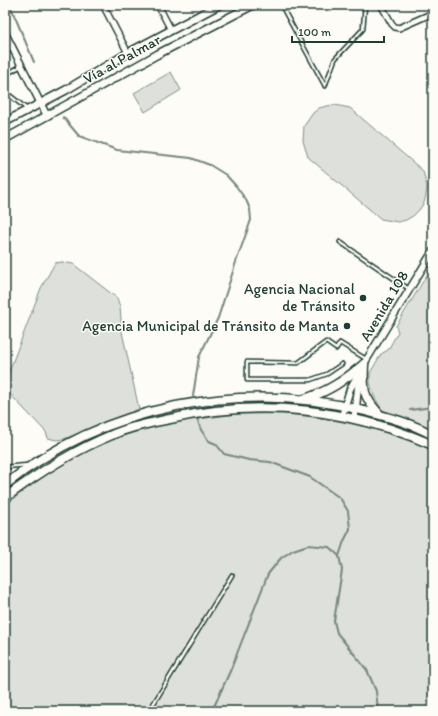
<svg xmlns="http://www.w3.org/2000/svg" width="438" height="716" font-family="Itim,sans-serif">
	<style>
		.green { fill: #dde0db; stroke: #7e8e88 }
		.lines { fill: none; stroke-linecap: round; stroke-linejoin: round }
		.stream { stroke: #75877f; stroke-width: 2 }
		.service-casing { stroke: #1f3d34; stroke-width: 5.5 }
		.minor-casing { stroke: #1f3d34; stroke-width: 8 }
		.tertiary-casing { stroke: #1f3d34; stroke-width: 9 }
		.secondary-casing { stroke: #1f3d34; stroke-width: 10 }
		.primary-casing { stroke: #1f3d34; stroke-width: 11 }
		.service { stroke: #fdfcf7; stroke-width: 2.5 }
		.minor { stroke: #fdfcf7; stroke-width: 5 }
		.tertiary { stroke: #fdfcf7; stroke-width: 6 }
		.secondary { stroke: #fdfcf7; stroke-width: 7 }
		.primary { stroke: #fdfcf7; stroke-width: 8 }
		.poi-dot { fill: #1f3d34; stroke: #fdfcf7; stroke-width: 1.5 }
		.labels { text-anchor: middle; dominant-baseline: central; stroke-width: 3; stroke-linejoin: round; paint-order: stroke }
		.street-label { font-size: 15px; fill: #1f3d34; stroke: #fdfcf7 }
		.poi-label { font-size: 15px; fill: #1f3d34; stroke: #fdfcf7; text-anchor: end }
	</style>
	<rect width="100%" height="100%" fill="#fdfcf7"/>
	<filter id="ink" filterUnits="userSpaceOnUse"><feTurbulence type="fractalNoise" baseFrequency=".025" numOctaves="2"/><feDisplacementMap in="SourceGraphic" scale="8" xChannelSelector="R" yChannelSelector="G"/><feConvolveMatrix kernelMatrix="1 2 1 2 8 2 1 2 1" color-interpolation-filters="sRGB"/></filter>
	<g filter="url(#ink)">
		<!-- green -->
		<g class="green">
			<path d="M 171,72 L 181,90 L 145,112 L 134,93 Z"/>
			<path d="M 335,105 L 350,108 L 423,171 L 427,187 L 426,195 L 424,203 L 419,210 L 413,216 L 406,220 L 398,222 L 381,219 L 308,157 L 303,141 L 304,126 L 313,113 L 319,108 L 327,106 Z"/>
			<path d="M 62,262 L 73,264 L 117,298 L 120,307 L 122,332 L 139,409 L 64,439 L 56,440 L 48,438 L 46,432 L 7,391 L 5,388 L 5,382 L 41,288 L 55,263 Z"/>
			<path d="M 433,265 L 433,429 L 400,416 L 382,410 L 374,396 L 370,383 L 370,373 L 381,354 L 388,350 L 398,332 L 396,326 Z"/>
			<path d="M 238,414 C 257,414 277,413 296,415 C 343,420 391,431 433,451 L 433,711 L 5,711 L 5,506 C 44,473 90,445 139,431 C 171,422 205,418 238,414 Z"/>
		</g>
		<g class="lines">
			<!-- stream -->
			<g class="stream">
				<path d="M 10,5 L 34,62"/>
				<path d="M 63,117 L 79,136 L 117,150 L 191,158 L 210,165 L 226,175 L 236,186 L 246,200 L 250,209 L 251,220 L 236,262 L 218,318 L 199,357 L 193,396"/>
				<path d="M 410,410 L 433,407"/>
				<path d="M 197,418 L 201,430 L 209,441 L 216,444 L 224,454 L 249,460 L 270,462 L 310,477 L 340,498 L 348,511 L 350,529 L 344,541 L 339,556"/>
				<path d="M 212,711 L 231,669 L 268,574 L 281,558 L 293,550 L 308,545 L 329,547 L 339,556 L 342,570 L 334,621 L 337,633 L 367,670 L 376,691 L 378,711"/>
			</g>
			<defs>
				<g id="service">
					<path d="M 281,5 L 325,86"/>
					<path d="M 5,75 L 21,66"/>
					<path d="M 325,86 L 335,59 L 363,29 L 365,5"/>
					<path d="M 5,96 L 8,94 L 27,109"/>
					<path d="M 340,242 L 409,289"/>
					<path d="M 342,364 L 327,374 L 310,380 L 247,380 L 247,362 L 298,363 L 326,342 L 336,349 L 340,343 L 366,359"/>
					<path d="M 5,467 L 28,465"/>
					<path d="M 149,711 L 232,575"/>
				</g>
				<g id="minor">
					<path d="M 103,5 L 128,53"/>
					<path d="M 158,5 L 171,30"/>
					<path d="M 381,5 L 392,24 L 395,27 L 399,28 L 433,13"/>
				</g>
				<g id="tertiary">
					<path d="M 5,33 L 47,116"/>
					<path d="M 342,416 L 350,389 L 364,364 L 433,251"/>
					<path d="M 354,418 L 356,408 L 359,377"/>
				</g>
				<g id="secondary">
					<path d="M 5,122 L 66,90 L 128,53 L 219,5"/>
					<path d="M 5,139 L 158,54 L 253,5"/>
				</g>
				<g id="primary">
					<path d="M 364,364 C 363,389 362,395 379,414"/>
					<path d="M 305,399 C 331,390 343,381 364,364"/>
					<path d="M 5,485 C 104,405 242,379 365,411 C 388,417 411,423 433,435"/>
					<path d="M 5,498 C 39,472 75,450 114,434 C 132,426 151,423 170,419 C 261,398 347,408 433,445"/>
				</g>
			</defs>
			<!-- service casing -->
			<use href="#service" class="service-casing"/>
			<!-- minor casing -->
			<use href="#minor" class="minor-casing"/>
			<!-- tertiary casing -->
			<use href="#tertiary" class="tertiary-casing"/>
			<!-- secondary casing -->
			<use href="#secondary" class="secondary-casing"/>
			<!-- primary casing -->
			<use href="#primary" class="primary-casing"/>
			<!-- service -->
			<use href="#service" class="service"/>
			<!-- minor -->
			<use href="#minor" class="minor"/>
			<!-- tertiary -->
			<use href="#tertiary" class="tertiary"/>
			<!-- secondary -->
			<use href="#secondary" class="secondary"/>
			<!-- primary -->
			<use href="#primary" class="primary"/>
		</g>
	</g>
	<!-- markers -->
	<g class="poi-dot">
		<circle cx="363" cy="298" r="4"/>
		<circle cx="347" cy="326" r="4"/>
	</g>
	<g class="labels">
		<!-- street labels -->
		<g class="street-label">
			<text transform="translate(122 59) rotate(-29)">Vía al Palmar</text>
			<text transform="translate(384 306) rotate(-59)">Avenida 108</text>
		</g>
		<!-- poi labels -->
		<g class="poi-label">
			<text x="355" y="289">Agencia Nacional<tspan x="355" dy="17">de Tránsito</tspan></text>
			<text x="339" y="326">Agencia Municipal de Tránsito de Manta</text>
		</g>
	</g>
	<!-- margin -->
	<rect width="438" height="716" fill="none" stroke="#fdfcf7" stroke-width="20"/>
	<rect x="10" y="10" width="418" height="696" fill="none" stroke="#1f3d34" stroke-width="1.5" filter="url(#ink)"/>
	<!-- scale -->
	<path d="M292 36v6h92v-6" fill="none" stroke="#1f3d34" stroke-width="2"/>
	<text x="298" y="36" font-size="12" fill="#1f3d34" stroke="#fdfcf7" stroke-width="3" paint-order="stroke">100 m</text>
</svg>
